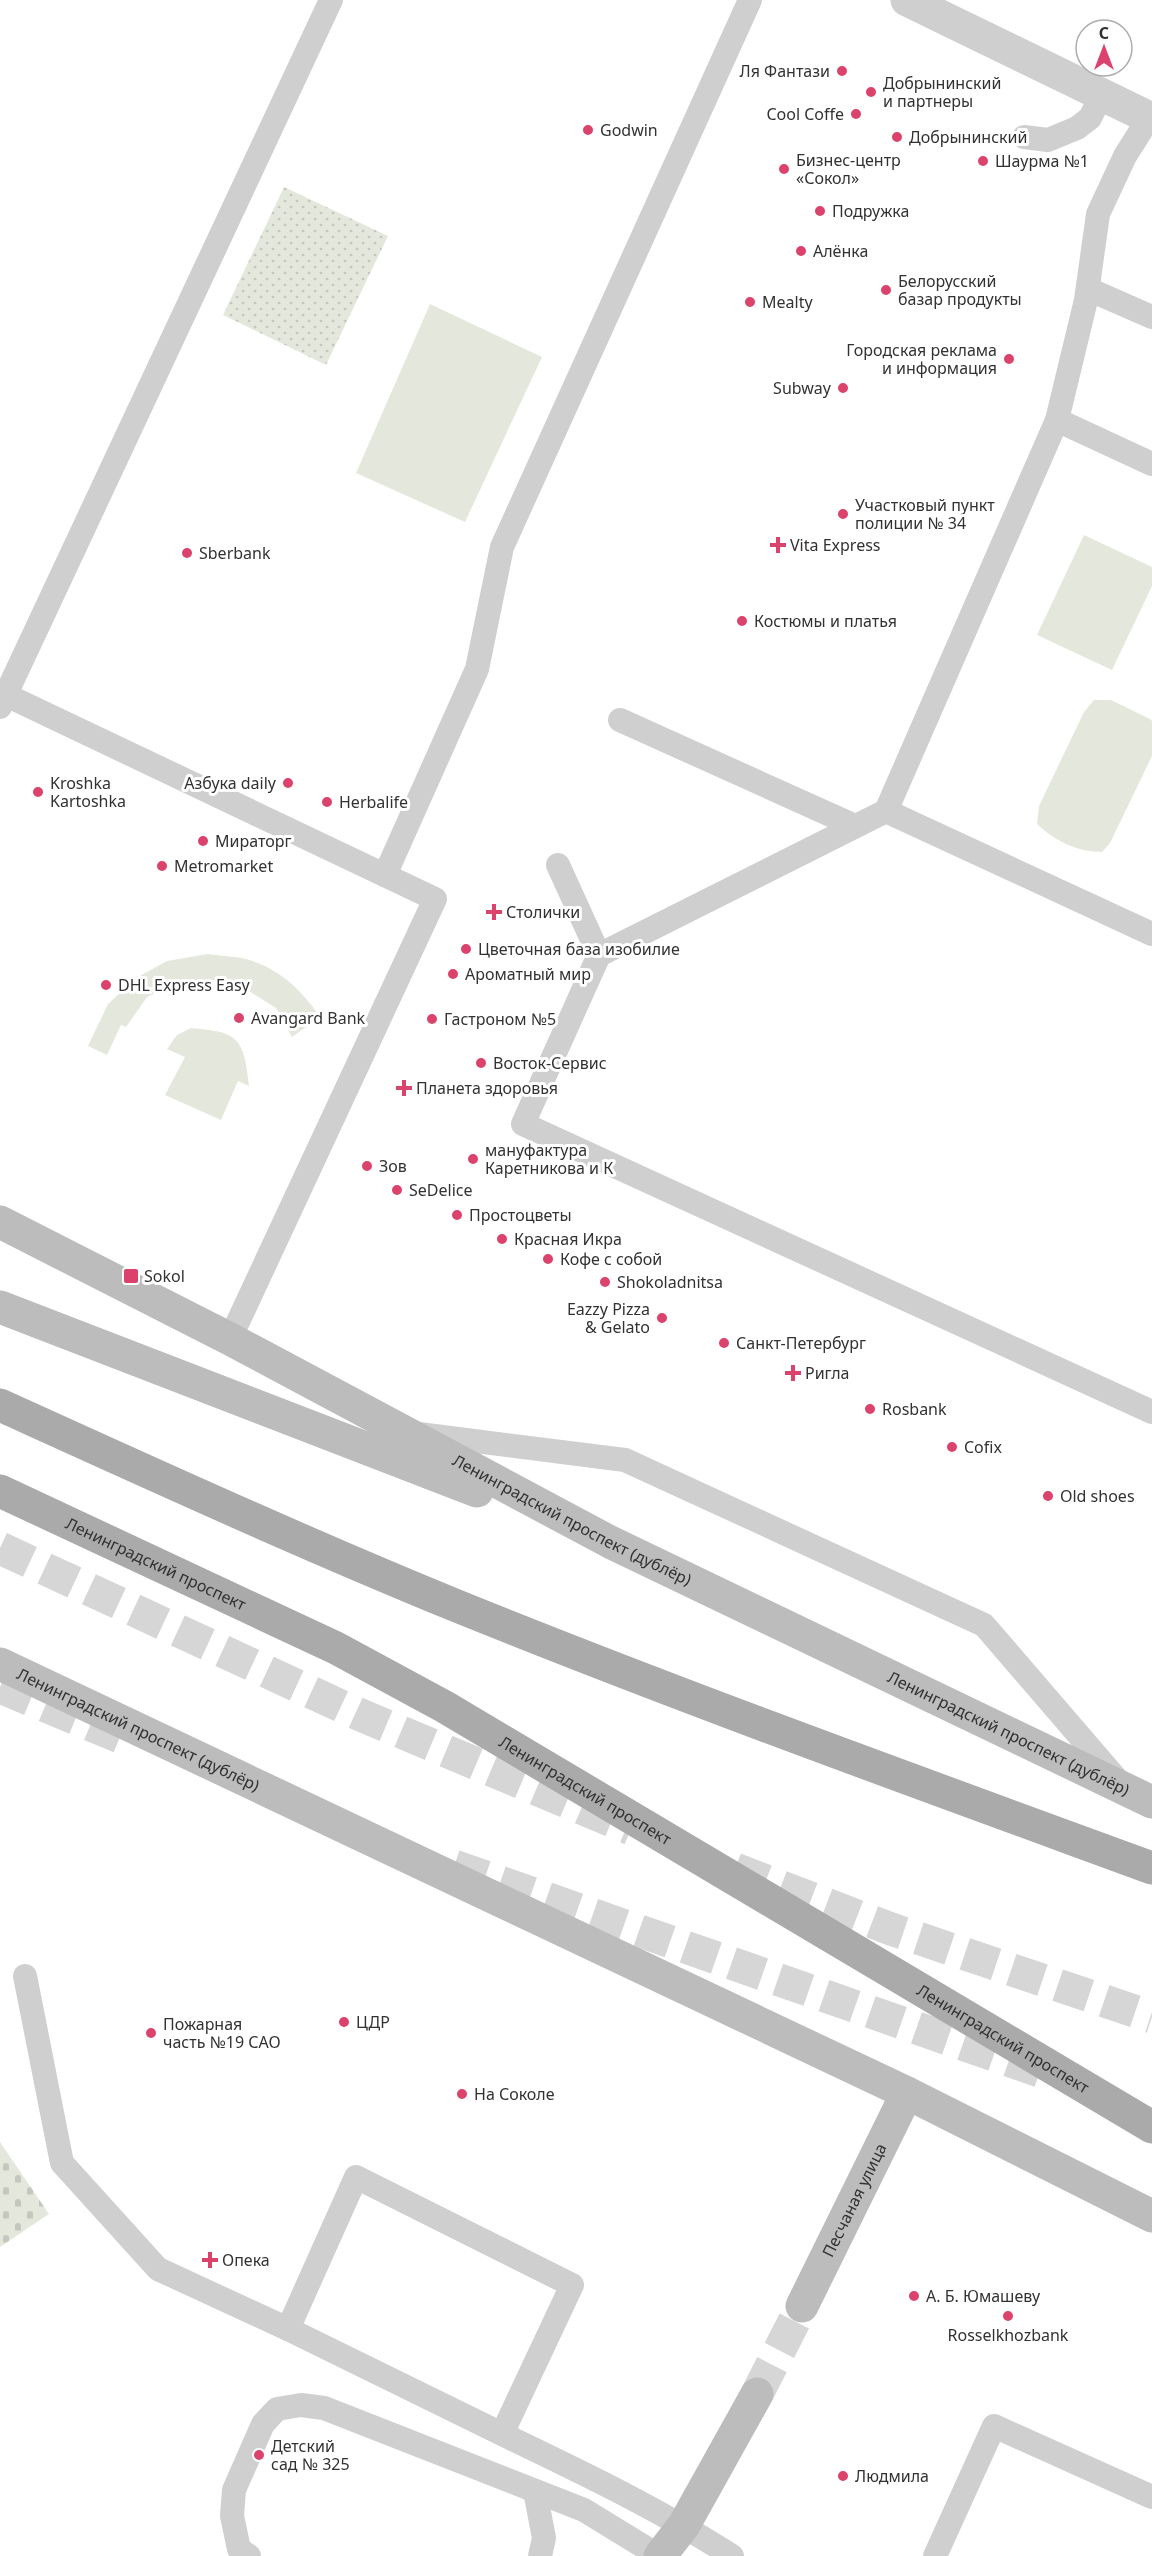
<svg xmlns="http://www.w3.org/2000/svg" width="1152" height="2556" font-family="'Noto Sans',sans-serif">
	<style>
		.green { fill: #e4e8dc }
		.cemetery { fill: url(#cemetery-stones) }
		.park { fill: url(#park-dots) }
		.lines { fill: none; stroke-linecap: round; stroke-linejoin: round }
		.secondary-tunnel { stroke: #d6d6d6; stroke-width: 33; stroke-dasharray: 33 16; stroke-linecap: butt }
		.primary-tunnel { stroke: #d6d6d6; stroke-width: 33; stroke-dasharray: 33 16; stroke-linecap: butt }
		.lane { stroke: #cfcfcf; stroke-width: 24 }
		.street { stroke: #cfcfcf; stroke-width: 33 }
		.secondary { stroke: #bcbcbc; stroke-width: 33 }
		.primary { stroke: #aaa; stroke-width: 33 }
		.poi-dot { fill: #db436c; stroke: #fff; stroke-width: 2 }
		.labels { text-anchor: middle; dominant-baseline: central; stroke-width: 6; stroke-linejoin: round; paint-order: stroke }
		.poi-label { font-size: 16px; fill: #323232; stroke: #fff; text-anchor: start }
		.street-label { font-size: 16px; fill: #323232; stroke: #fff }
	</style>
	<defs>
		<pattern id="cemetery-stones" width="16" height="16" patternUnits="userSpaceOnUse" patternTransform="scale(1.5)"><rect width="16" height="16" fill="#e4e8dc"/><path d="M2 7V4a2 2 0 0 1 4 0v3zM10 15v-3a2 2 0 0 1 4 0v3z" fill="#c4c7bd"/></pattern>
		<pattern id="park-dots" width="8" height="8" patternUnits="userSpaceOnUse" patternTransform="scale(1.5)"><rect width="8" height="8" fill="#e4e8dc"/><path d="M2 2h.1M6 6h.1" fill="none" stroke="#c4c7bd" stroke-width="1.8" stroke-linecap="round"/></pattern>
	</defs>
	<rect width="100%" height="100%" fill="#fff"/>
	<!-- green -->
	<g class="green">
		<path d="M 430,304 L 542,357 L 465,522 L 356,473 Z"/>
		<path d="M 1084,535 L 1152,567 L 1152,586 L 1112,670 L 1037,635 Z"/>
		<path d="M 1094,700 L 1111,700 L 1150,719 L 1152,721 L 1152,756 L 1110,843 L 1102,852 C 1077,852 1055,841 1037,824 L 1039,806 L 1084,712 Z"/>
		<path d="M 208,954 C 221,956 234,956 246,959 C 278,967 303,991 320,1017 L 292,1037 L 276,1008 L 249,991 L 217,980 L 179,981 L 147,997 L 126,1027 L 121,1025 L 107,1055 L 88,1046 L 108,1004 L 136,978 L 167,961 Z"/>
		<path d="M 191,1028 C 238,1032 244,1037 249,1086 L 238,1081 L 221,1120 L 165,1095 L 185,1057 L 167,1049 L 177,1035 Z"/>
	</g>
	<!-- cemetery -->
	<path class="cemetery" d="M 0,2142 L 49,2214 L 0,2247 Z"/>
	<!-- park -->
	<path class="park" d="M 284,187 L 388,236 L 326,365 L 223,315 Z"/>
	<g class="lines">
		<!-- secondary-tunnel -->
		<path class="secondary-tunnel" d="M 757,2394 L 802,2306"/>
		<!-- primary-tunnel -->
		<g class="primary-tunnel">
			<path d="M 0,1548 L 356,1713 L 631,1829"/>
			<path d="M 0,1687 L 120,1737"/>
			<path d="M 454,1866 L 1048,2074"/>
			<path d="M 735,1869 L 891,1929 L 1152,2017"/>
		</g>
		<!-- lane -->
		<g class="lane">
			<path d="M 1149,118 L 1125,156 L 1098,214 L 1086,300 L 1057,420 L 886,811 L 599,955 L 523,1124 L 1152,1412"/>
			<path d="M 1024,137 L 1048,140 L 1077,128 L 1090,118 L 1102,94"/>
			<path d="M 1088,289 L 1152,317"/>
			<path d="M 1057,420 L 1152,464"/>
			<path d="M 6,695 L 435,899 L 230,1339"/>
			<path d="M 0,707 L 331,0"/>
			<path d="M 620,720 L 855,826"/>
			<path d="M 886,811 L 1152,934"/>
			<path d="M 558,865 L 599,955"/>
			<path d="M 385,875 L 477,669 L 502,547 L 750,0"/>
			<path d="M 419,1434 L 625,1460 L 984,1625 L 1120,1783"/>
			<path d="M 25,1976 L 62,2163 L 158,2269 L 288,2329"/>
			<path d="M 502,2434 L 288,2329 L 356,2177 L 572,2285 L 502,2434 C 581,2472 659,2509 732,2556"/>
			<path d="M 535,2491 L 544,2538 L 540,2556"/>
			<path d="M 249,2556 L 239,2549 L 232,2516 L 234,2490 L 263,2424 L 277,2409 L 301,2405 L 324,2408 L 584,2510 L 659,2556"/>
			<path d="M 935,2556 L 994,2426 L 1152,2497"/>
		</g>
		<!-- street -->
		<path class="street" d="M 907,0 L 1152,119"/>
		<!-- secondary -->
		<g class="secondary">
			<path id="s1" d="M 0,1222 L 230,1339 L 610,1542 L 1152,1802"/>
			<path d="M 0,1307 L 477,1491"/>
			<path id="s2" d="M 0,1664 L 907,2093 L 1152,2216"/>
			<path id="s3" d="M 802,2306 L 907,2093"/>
			<path d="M 660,2556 L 684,2525 L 757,2394"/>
		</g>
		<!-- primary -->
		<g class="primary">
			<path d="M 0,1405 C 152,1474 303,1543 457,1606 C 687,1699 920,1783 1152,1868"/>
			<path id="s4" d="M 0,1491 L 336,1648 L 445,1707 L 1152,2127"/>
		</g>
	</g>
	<!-- markers -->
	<g class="poi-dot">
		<circle cx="842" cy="71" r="6"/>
		<circle cx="871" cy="92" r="6"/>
		<circle cx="856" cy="114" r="6"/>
		<circle cx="588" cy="130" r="6"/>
		<circle cx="897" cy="137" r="6"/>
		<circle cx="983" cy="161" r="6"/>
		<circle cx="784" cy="169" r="6"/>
		<circle cx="820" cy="211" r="6"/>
		<circle cx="801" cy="251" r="6"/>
		<circle cx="886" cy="290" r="6"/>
		<circle cx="750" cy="302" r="6"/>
		<circle cx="1009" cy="359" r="6"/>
		<circle cx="843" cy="388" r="6"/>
		<circle cx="843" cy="514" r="6"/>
		<path d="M775 536h6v6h6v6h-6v6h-6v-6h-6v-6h6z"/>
		<circle cx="187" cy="553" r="6"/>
		<circle cx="742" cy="621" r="6"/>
		<circle cx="288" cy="783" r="6"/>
		<circle cx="38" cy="792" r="6"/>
		<circle cx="327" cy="802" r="6"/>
		<circle cx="203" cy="841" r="6"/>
		<circle cx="162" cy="866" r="6"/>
		<path d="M491 903h6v6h6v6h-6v6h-6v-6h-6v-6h6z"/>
		<circle cx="466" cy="949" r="6"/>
		<circle cx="453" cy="974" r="6"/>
		<circle cx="106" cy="985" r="6"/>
		<circle cx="239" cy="1018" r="6"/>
		<circle cx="432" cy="1019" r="6"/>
		<circle cx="481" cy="1063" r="6"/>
		<path d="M401 1079h6v6h6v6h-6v6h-6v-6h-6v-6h6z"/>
		<circle cx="473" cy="1159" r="6"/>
		<circle cx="367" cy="1166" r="6"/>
		<circle cx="397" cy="1190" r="6"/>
		<circle cx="457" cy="1215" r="6"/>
		<circle cx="502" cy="1239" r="6"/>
		<circle cx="548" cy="1259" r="6"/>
		<rect x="123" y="1268" width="16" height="16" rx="3"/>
		<circle cx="605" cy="1282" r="6"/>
		<circle cx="662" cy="1318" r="6"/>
		<circle cx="724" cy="1343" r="6"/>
		<path d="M790 1364h6v6h6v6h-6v6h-6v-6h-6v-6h6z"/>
		<circle cx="870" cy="1409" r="6"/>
		<circle cx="952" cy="1447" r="6"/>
		<circle cx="1048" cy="1496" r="6"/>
		<circle cx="344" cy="2022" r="6"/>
		<circle cx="151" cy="2033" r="6"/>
		<circle cx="462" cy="2094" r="6"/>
		<path d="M207 2251h6v6h6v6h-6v6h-6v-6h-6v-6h6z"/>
		<circle cx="914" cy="2296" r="6"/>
		<circle cx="1008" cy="2316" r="6"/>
		<circle cx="259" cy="2455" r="6"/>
		<circle cx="843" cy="2476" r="6"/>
	</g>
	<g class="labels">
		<!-- poi labels -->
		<g class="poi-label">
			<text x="830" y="71" text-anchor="end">Ля Фантази</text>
			<text x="883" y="83">Добрынинский<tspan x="883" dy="18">и партнеры</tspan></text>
			<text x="844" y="114" text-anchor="end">Cool Coffe</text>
			<text x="600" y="130">Godwin</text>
			<text x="909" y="137">Добрынинский</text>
			<text x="796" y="160">Бизнес-центр<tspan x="796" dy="18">«Сокол»</tspan></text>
			<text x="995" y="161">Шаурма №1</text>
			<text x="832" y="211">Подружка</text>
			<text x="813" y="251">Алёнка</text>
			<text x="898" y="281">Белорусский<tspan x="898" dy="18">базар продукты</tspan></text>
			<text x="762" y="302">Mealty</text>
			<text x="997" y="350" text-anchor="end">Городская реклама<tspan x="997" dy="18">и информация</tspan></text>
			<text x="831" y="388" text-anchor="end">Subway</text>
			<text x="855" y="505">Участковый пункт<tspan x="855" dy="18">полиции № 34</tspan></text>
			<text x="790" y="545">Vita Express</text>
			<text x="199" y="553">Sberbank</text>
			<text x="754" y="621">Костюмы и платья</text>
			<text x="50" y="783">Kroshka<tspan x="50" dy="18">Kartoshka</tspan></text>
			<text x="276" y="783" text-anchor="end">Азбука daily</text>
			<text x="339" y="802">Herbalife</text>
			<text x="215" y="841">Мираторг</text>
			<text x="174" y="866">Metromarket</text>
			<text x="506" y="912">Столички</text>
			<text x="478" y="949">Цветочная база изобилие</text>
			<text x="465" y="974">Ароматный мир</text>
			<text x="118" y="985">DHL Express Easy</text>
			<text x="251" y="1018">Avangard Bank</text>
			<text x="444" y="1019">Гастроном №5</text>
			<text x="493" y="1063">Восток-Сервис</text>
			<text x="416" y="1088">Планета здоровья</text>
			<text x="485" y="1150">мануфактура<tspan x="485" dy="18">Каретникова и К</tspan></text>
			<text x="379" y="1166">Зов</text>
			<text x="409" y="1190">SeDelice</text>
			<text x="469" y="1215">Простоцветы</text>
			<text x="514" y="1239">Красная Икра</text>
			<text x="560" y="1259">Кофе с собой</text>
			<text x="144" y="1276">Sokol</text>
			<text x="617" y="1282">Shokoladnitsa</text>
			<text x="650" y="1309" text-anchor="end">Eazzy Pizza<tspan x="650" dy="18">&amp; Gelato</tspan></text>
			<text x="736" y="1343">Санкт-Петербург</text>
			<text x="805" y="1373">Ригла</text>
			<text x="882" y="1409">Rosbank</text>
			<text x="964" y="1447">Cofix</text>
			<text x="1060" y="1496">Old shoes</text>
			<text x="356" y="2022">ЦДР</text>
			<text x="163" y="2024">Пожарная<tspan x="163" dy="18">часть №19 САО</tspan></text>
			<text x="474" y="2094">На Соколе</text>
			<text x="222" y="2260">Опека</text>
			<text x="926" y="2296">А. Б. Юмашеву</text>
			<text x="1008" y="2335" text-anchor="middle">Rosselkhozbank</text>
			<text x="271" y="2446">Детский<tspan x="271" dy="18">сад № 325</tspan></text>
			<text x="855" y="2476">Людмила</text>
		</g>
		<!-- street labels -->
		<g class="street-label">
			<text stroke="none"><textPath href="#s1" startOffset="645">Ленинградский проспект (дублёр)</textPath></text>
			<text stroke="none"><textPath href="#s4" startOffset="172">Ленинградский проспект</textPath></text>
			<text stroke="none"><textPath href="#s2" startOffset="153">Ленинградский проспект (дублёр)</textPath></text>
			<text stroke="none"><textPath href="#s1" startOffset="1131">Ленинградский проспект (дублёр)</textPath></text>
			<text stroke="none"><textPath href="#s4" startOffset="658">Ленинградский проспект</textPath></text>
			<text stroke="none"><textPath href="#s4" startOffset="1144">Ленинградский проспект</textPath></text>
			<text stroke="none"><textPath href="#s3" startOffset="118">Песчаная улица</textPath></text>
		</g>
	</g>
	<!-- north arrow -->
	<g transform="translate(1104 48)"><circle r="28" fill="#ffffff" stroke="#adadad" stroke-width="1.5"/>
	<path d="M0-4.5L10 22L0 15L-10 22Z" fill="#db436c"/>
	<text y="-9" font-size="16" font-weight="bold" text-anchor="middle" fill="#323232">С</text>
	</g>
</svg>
